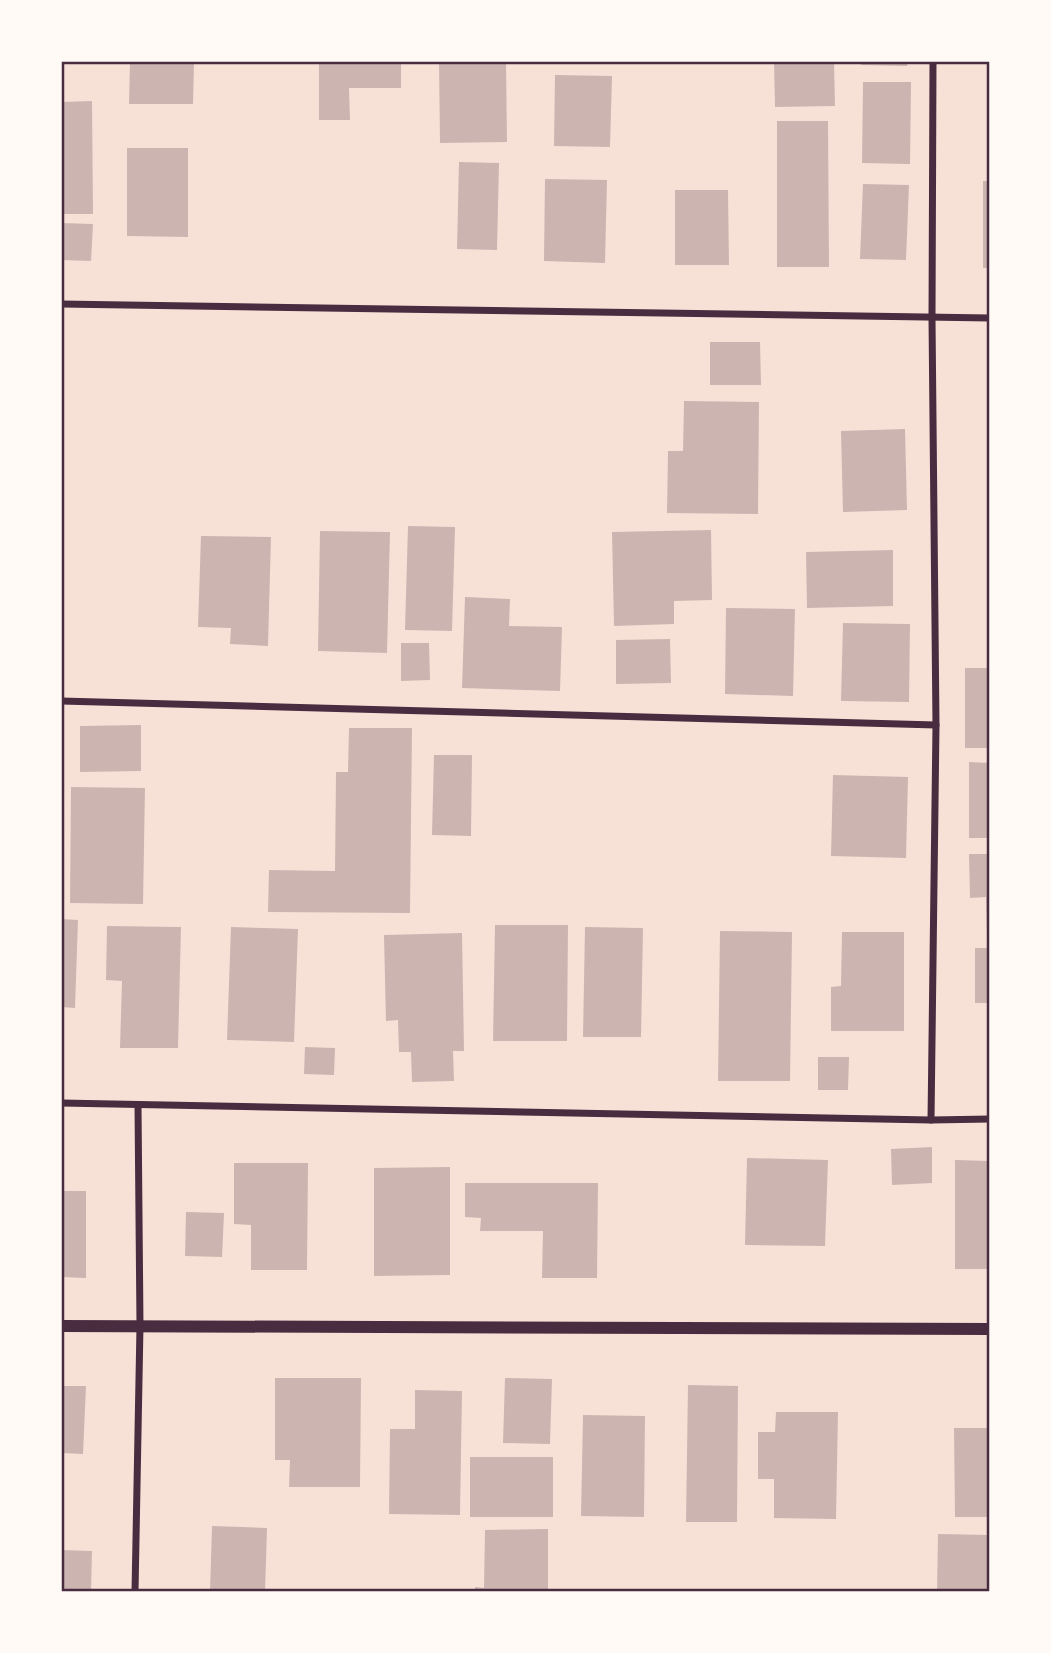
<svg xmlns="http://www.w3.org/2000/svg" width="1051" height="1653" font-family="Overpass,sans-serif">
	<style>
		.building { fill: #ccb4b1 }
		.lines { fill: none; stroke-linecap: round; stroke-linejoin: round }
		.minor { stroke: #4a2c40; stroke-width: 7 }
		.tertiary { stroke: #4a2c40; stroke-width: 12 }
		.neatline { fill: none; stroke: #4a2c40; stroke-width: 2.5 }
	</style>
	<rect width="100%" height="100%" fill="#f7e1d7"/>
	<!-- building -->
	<g class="building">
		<path d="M 130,61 L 194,61 L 193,104 L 129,104 Z"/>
		<path d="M 335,61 L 401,61 L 401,88 L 349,88 L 350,120 L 319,120 L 319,63 Z"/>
		<path d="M 439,61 L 506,61 L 507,142 L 440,143 Z"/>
		<rect x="526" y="61" width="89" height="3"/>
		<path d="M 774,61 L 834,61 L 835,106 L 775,107 Z"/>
		<path d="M 861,61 L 908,61 L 907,66 L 861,65 Z"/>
		<path d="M 555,75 L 612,76 L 610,147 L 554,146 Z"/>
		<path d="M 863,82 L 911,82 L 910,164 L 862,163 Z"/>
		<path d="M 92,101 L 93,214 L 61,214 L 61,102 Z"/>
		<path d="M 777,121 L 828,121 L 829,267 L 777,267 Z"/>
		<path d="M 127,148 L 188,148 L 188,237 L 127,236 Z"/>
		<path d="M 459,162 L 499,163 L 497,250 L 457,249 Z"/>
		<path d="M 545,179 L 607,180 L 605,263 L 544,261 Z"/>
		<rect x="983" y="181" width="7" height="87"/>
		<path d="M 863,184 L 909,185 L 906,260 L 860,259 Z"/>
		<path d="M 675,190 L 728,190 L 729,265 L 675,265 Z"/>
		<path d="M 61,223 L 93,224 L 91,261 L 61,260 Z"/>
		<path d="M 710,342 L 760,342 L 761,385 L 710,385 Z"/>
		<path d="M 684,401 L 759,402 L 758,514 L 667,513 L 668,451 L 683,451 Z"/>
		<path d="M 905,429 L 907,510 L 843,512 L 841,431 Z"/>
		<path d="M 408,526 L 455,527 L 452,631 L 405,630 Z"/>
		<path d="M 711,530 L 712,600 L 674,601 L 674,624 L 614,626 L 612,532 Z"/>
		<path d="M 320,531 L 390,532 L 387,653 L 318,651 Z"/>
		<path d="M 201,536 L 271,537 L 268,646 L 230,644 L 231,628 L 198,627 Z"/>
		<path d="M 893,550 L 893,606 L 807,608 L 806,552 Z"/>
		<path d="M 465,597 L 510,599 L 509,626 L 562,627 L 560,691 L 462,688 Z"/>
		<path d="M 726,608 L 795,609 L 793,696 L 725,694 Z"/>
		<path d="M 843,623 L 910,624 L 909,702 L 841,701 Z"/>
		<path d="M 670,639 L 671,683 L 616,684 L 616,640 Z"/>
		<path d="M 401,643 L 429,643 L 430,680 L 401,681 Z"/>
		<rect x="965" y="668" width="25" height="80"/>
		<path d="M 141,725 L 141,771 L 80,772 L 80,726 Z"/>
		<path d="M 349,728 L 412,728 L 410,913 L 268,912 L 269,870 L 335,871 L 336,772 L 348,772 Z"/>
		<path d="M 434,755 L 472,755 L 471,836 L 432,835 Z"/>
		<path d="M 969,762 L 990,763 L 990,838 L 969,838 Z"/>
		<path d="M 833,775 L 908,777 L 906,858 L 831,856 Z"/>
		<path d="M 71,787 L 145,788 L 143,904 L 70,903 Z"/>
		<path d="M 969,854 L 990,854 L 990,935 L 987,935 L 986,897 L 970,898 Z"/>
		<path d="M 61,919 L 78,920 L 75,1008 L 61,1007 Z"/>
		<path d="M 495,925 L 568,925 L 567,1041 L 493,1041 Z"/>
		<path d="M 107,926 L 181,927 L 178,1048 L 120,1048 L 122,981 L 106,980 Z"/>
		<path d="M 231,927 L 298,929 L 294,1042 L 227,1040 Z"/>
		<path d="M 585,927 L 643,928 L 641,1037 L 583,1037 Z"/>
		<path d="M 720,931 L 792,932 L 790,1081 L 718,1081 Z"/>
		<path d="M 842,932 L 904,932 L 904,1031 L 831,1031 L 831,987 L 841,986 Z"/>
		<path d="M 462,933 L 464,1051 L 453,1051 L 454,1081 L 412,1082 L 411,1052 L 399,1052 L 398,1020 L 386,1021 L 384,935 Z"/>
		<rect x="975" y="948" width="15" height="55"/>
		<path d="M 305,1047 L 335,1048 L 334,1075 L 304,1074 Z"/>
		<path d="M 818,1057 L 849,1057 L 848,1090 L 818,1090 Z"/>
		<path d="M 932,1147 L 932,1183 L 892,1185 L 891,1149 Z"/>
		<path d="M 747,1158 L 828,1160 L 825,1246 L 745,1245 Z"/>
		<path d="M 955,1160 L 990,1161 L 990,1269 L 955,1269 Z"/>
		<path d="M 234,1163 L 308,1163 L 307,1270 L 251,1270 L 251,1225 L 234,1224 Z"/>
		<path d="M 450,1167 L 450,1275 L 374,1276 L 374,1168 Z"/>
		<path d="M 465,1183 L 598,1183 L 597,1278 L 542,1278 L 543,1231 L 480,1231 L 481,1218 L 465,1217 Z"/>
		<path d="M 61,1191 L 86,1191 L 86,1278 L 61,1277 Z"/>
		<path d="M 186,1212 L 224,1213 L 222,1257 L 185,1256 Z"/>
		<path d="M 275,1378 L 361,1378 L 360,1487 L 289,1487 L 290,1460 L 275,1460 Z"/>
		<path d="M 505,1378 L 552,1379 L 550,1444 L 503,1443 Z"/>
		<path d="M 688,1385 L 738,1386 L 737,1522 L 686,1522 Z"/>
		<path d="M 61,1386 L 86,1386 L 83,1454 L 61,1453 Z"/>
		<path d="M 415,1390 L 462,1391 L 460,1515 L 389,1514 L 390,1429 L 415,1429 Z"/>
		<path d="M 776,1412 L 838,1412 L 836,1519 L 774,1518 L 774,1479 L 758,1479 L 758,1432 L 775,1432 Z"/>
		<path d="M 583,1415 L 645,1416 L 644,1517 L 581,1516 Z"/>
		<path d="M 954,1428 L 990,1428 L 990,1517 L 955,1517 Z"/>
		<rect x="470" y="1457" width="83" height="60"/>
		<path d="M 212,1526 L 267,1528 L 265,1592 L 210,1592 Z"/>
		<path d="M 548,1529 L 548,1592 L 475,1592 L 475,1587 L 484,1588 L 485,1530 Z"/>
		<path d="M 938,1534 L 990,1535 L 990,1592 L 937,1592 Z"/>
		<path d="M 61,1550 L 92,1551 L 91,1592 L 61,1592 Z"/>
	</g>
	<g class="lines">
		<!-- minor -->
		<g class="minor">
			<path d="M 61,304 L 990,318"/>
			<path d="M 61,701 L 936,725"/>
			<path d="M 61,1103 L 931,1120 L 990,1119"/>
			<path d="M 931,1120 L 936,725 L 932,318 L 933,61"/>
			<path d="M 135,1592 L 140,1326 L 138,1105"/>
		</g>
		<!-- tertiary -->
		<path class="tertiary" d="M 61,1326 L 990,1329"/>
	</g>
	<!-- border -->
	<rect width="1051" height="1653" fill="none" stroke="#fffaf5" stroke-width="126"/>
	<rect x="63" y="63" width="925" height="1527" class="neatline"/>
</svg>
